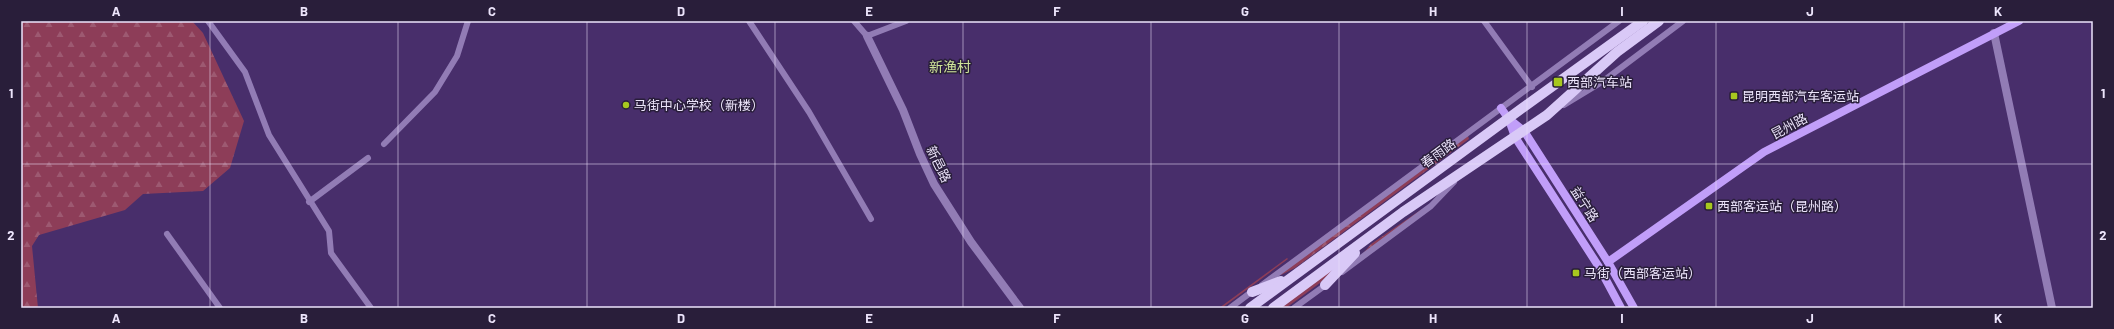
<svg xmlns="http://www.w3.org/2000/svg" width="2114" height="329" font-family="Barlow,'Noto Sans SC',sans-serif">
	<style>
		.grass { fill: #8d3d58 }
		.forest { fill: url(#forest-firs) }
		.lines { fill: none; stroke-linecap: round; stroke-linejoin: round }
		.minor { stroke: #927cb5; stroke-width: 6 }
		.tertiary { stroke: #927cb5; stroke-width: 8 }
		.secondary { stroke: #c19ef9; stroke-width: 8 }
		.primary { stroke: #d9c9f7; stroke-width: 10 }
		.grid { fill: none; stroke: #ece4fb; stroke-width: 1; stroke-opacity: 0.55 }
		.poi-dot { fill: #a7c81f; stroke: #291e3a; stroke-width: 1.5 }
		.labels { text-anchor: middle; dominant-baseline: central; stroke-width: 3; stroke-linejoin: round; paint-order: stroke }
		.poi-label { font-size: 13px; fill: #ece4fb; stroke: #291e3a; text-anchor: start }
		.street-label { font-size: 13px; fill: #ece4fb; stroke: #291e3a }
		.neighbourhood-label { font-size: 14px; fill: #cfe499; stroke: #291e3a }
		.neatline { fill: none; stroke: #ece4fb; stroke-width: 1.5 }
		.grid-label { font-size: 13px; text-anchor: middle; font-weight: bold; fill: #ece4fb }
	</style>
	<defs>
		<pattern id="forest-firs" width="22" height="20" patternUnits="userSpaceOnUse"><rect width="22" height="20" fill="#8d3d58"/><path d="M5 1l3.5 6h-7zM16 11l3.5 6h-7z" fill="#9d5971"/></pattern>
	</defs>
	<rect width="100%" height="100%" fill="#482e6b"/>
	<!-- grass -->
	<path class="grass" d="M 1287,258 L 1288,259 L 1222,308 L 1219,308 Z"/>
	<!-- forest -->
	<g class="forest">
		<path d="M 21,21 L 192,21 L 203,33 L 244,121 L 230,168 L 203,191 L 143,194 L 125,210 L 39,235 L 32,246 L 38,308 L 21,308 Z"/>
		<path d="M 1468,136 L 1469,139 L 1295,268 L 1281,275 L 1280,274 Z"/>
		<path d="M 1422,209 L 1423,210 L 1361,256 L 1371,244 Z"/>
		<path d="M 1331,270 L 1332,271 L 1320,283 L 1286,308 L 1279,308 Z"/>
	</g>
	<g class="lines">
		<!-- minor -->
		<g class="minor">
			<path d="M 208,21 L 245,72 L 269,135 L 329,231 L 331,253 L 371,308"/>
			<path d="M 749,21 L 809,112 L 871,219"/>
			<path d="M 854,21 L 867,36 L 906,21"/>
			<path d="M 1484,21 L 1532,87"/>
			<path d="M 1564,105 L 1602,82 L 1683,21"/>
			<path d="M 384,144 L 435,92 L 457,56 L 468,21"/>
			<path d="M 309,202 L 368,158"/>
			<path d="M 167,234 L 220,308"/>
			<path d="M 1342,272 L 1431,206 L 1454,182"/>
			<path d="M 1262,285 L 1619,21"/>
			<path d="M 1230,308 L 1254,290"/>
			<path d="M 1294,308 L 1327,284"/>
		</g>
		<!-- tertiary -->
		<g class="tertiary">
			<path d="M 1994,33 L 2052,308"/>
			<path d="M 867,36 L 903,110 L 920,154 L 934,184 L 971,242 L 1020,308"/>
		</g>
		<!-- secondary -->
		<g class="secondary">
			<path d="M 1501,108 L 1508,118 L 1524,131 L 1608,262 L 1634,308"/>
			<path d="M 1509,120 L 1515,137 L 1599,267 L 1621,308"/>
			<path d="M 1608,262 L 1764,152 L 2019,21"/>
		</g>
		<!-- primary -->
		<g class="primary">
			<path d="M 1325,285 L 1355,253"/>
			<path d="M 1252,292 L 1281,281"/>
			<path d="M 1250,308 L 1521,109 L 1643,21"/>
			<path d="M 1273,308 L 1403,212 L 1547,115 L 1617,52 L 1659,21"/>
		</g>
	</g>
	<!-- grid -->
	<path class="grid" d="M 210,21 L 210,308M 398,21 L 398,308M 587,21 L 587,308M 775,21 L 775,308M 963,21 L 963,308M 1151,21 L 1151,308M 1339,21 L 1339,308M 1527,21 L 1527,308M 1716,21 L 1716,308M 1904,21 L 1904,308M 21,164 L 2093,164"/>
	<!-- markers -->
	<g class="poi-dot">
		<rect x="1553" y="77" width="10" height="10" rx="2"/>
		<rect x="1730" y="92" width="8" height="8" rx="2"/>
		<circle cx="626" cy="105" r="4"/>
		<rect x="1705" y="202" width="8" height="8" rx="2"/>
		<rect x="1572" y="269" width="8" height="8" rx="2"/>
	</g>
	<g class="labels">
		<!-- poi labels -->
		<g class="poi-label">
			<text x="1567" y="82">西部汽车站</text>
			<text x="1742" y="96">昆明西部汽车客运站</text>
			<text x="634" y="105">马街中心学校（新楼）</text>
			<text x="1717" y="206">西部客运站（昆州路）</text>
			<text x="1584" y="273">马街（西部客运站）</text>
		</g>
		<!-- street labels -->
		<g class="street-label">
			<text transform="translate(1789 126) rotate(-28)">昆州路</text>
			<text transform="translate(1438 153) rotate(-36)">春雨路</text>
			<text transform="translate(939 164) rotate(64)">新邑路</text>
			<text transform="translate(1585 204) rotate(57)">益宁路</text>
		</g>
		<!-- neighbourhood labels -->
		<g class="neighbourhood-label">
			<text x="950" y="66">新渔村</text>
		</g>
	</g>
	<!-- border -->
	<rect width="2114" height="329" fill="none" stroke="#291e3a" stroke-width="44"/>
	<rect x="22" y="22" width="2070" height="285" class="neatline"/>
	<g class="grid-label">
		<text x="116" y="16">A</text>
		<text x="304" y="16">B</text>
		<text x="492" y="16">C</text>
		<text x="681" y="16">D</text>
		<text x="869" y="16">E</text>
		<text x="1057" y="16">F</text>
		<text x="1245" y="16">G</text>
		<text x="1433" y="16">H</text>
		<text x="1622" y="16">I</text>
		<text x="1810" y="16">J</text>
		<text x="1998" y="16">K</text>
		<text x="11" y="98">1</text>
		<text x="2103" y="98">1</text>
		<text x="11" y="240">2</text>
		<text x="2103" y="240">2</text>
		<text x="116" y="323">A</text>
		<text x="304" y="323">B</text>
		<text x="492" y="323">C</text>
		<text x="681" y="323">D</text>
		<text x="869" y="323">E</text>
		<text x="1057" y="323">F</text>
		<text x="1245" y="323">G</text>
		<text x="1433" y="323">H</text>
		<text x="1622" y="323">I</text>
		<text x="1810" y="323">J</text>
		<text x="1998" y="323">K</text>
	</g>
</svg>
